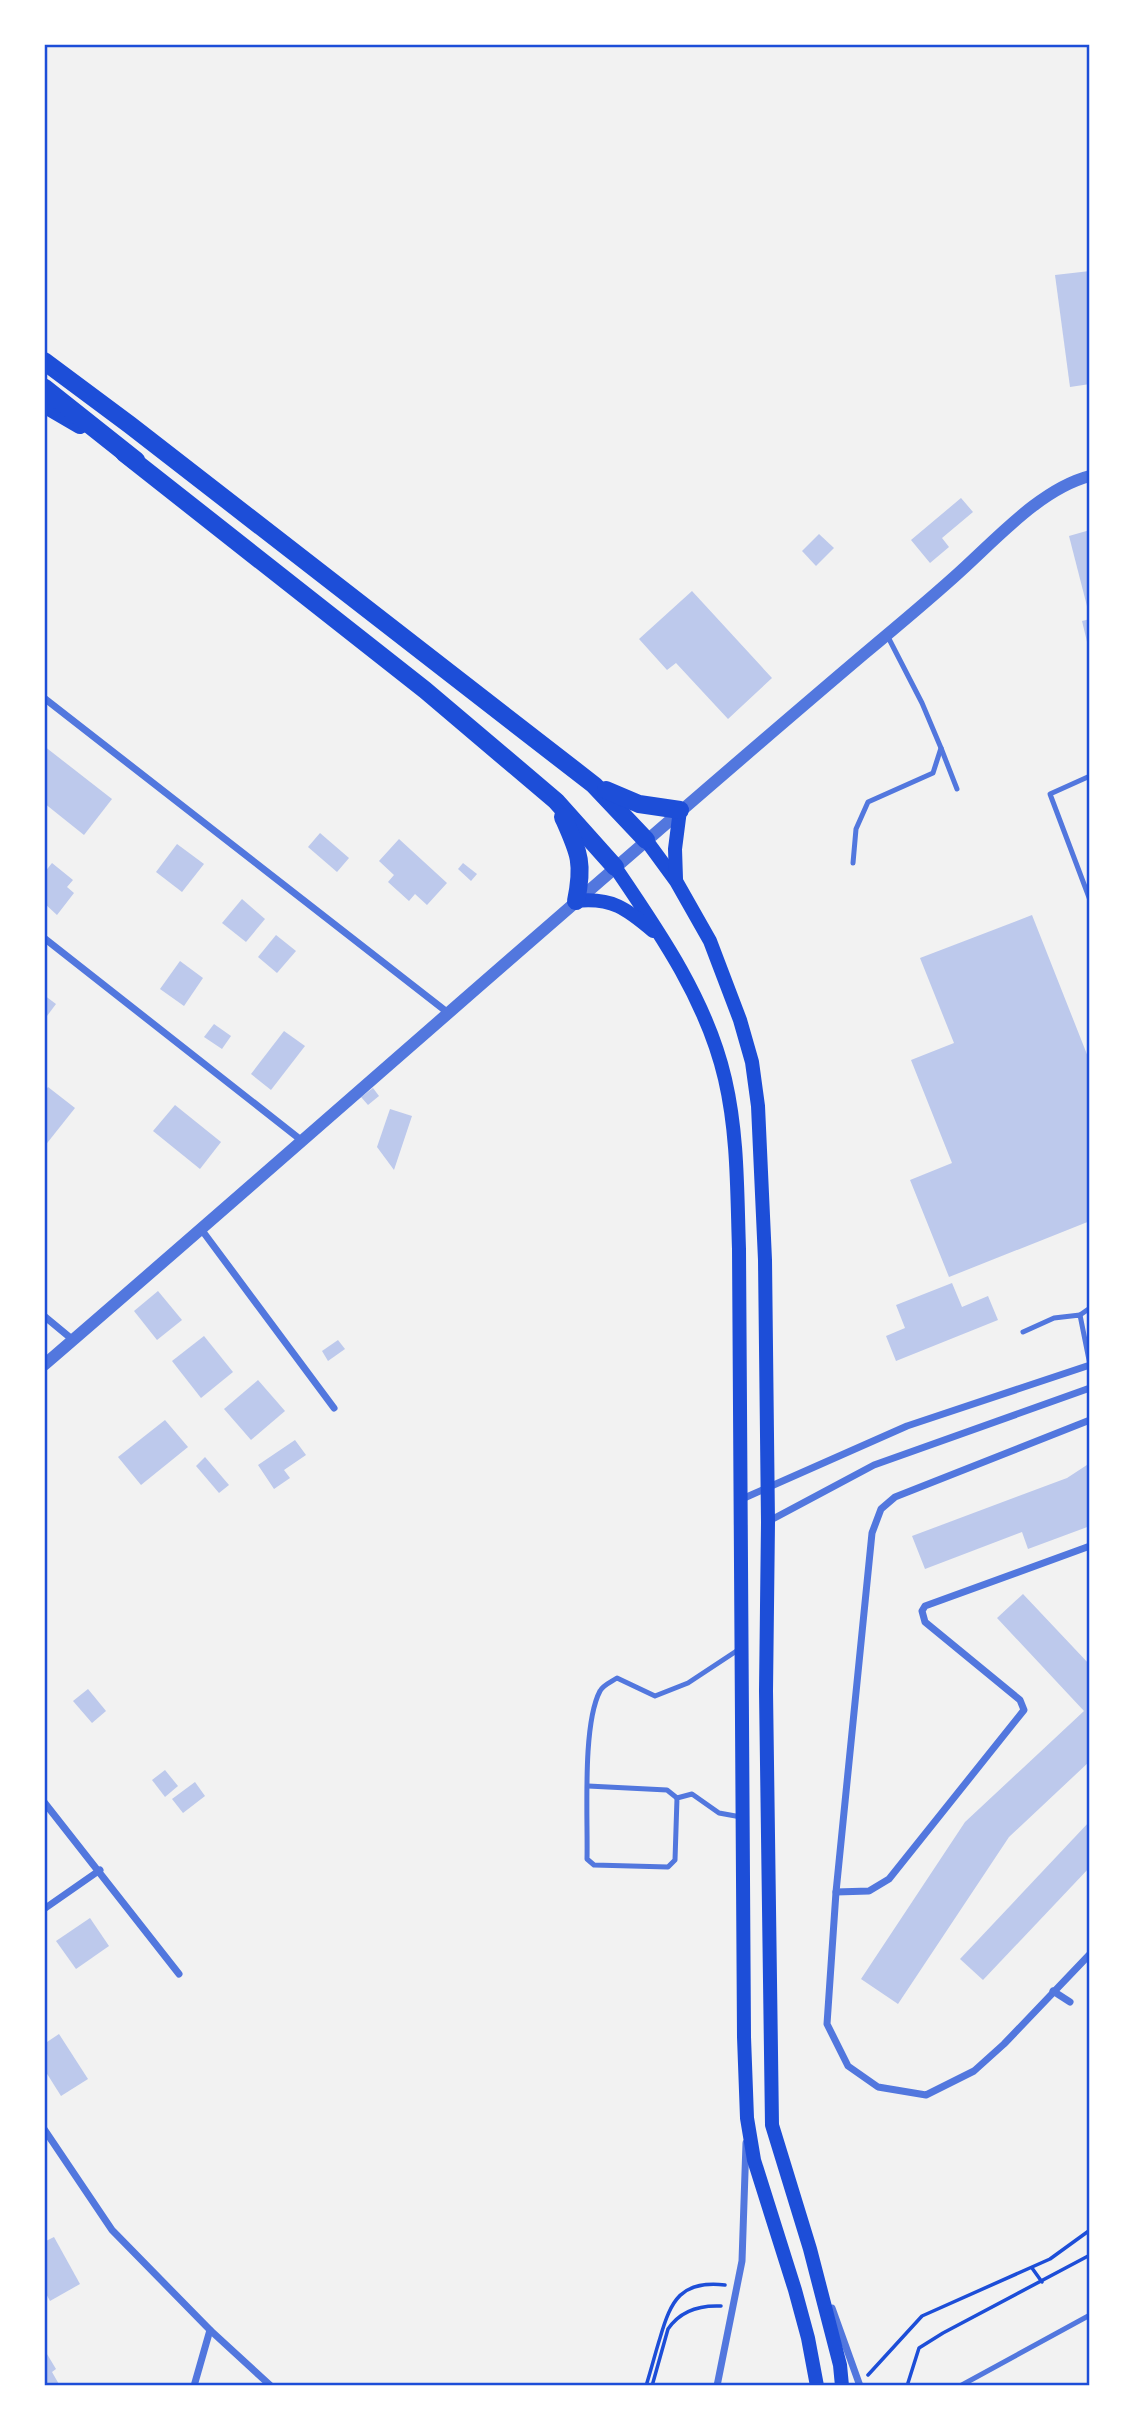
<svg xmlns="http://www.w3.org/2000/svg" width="1134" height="2430" font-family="Arial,sans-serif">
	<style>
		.building { fill: #bdc9ec }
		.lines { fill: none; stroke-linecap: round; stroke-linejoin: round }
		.path { stroke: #1d4ed8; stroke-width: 3.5 }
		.service { stroke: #5277de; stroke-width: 5 }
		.minor { stroke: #5277de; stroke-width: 7 }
		.tertiary { stroke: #5277de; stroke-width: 12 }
		.secondary { stroke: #1d4ed8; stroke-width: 14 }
		.trunk { stroke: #1d4ed8; stroke-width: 18 }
		.motorway { stroke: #1d4ed8; stroke-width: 19 }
		.neatline { fill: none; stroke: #1d4ed8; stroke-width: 2.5 }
	</style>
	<rect width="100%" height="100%" fill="#f2f2f2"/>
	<!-- building -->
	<g class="building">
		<path d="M 1090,271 L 1090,384 L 1070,387 L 1055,275 Z"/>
		<path d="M 961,498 L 973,512 L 942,538 L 949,547 L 930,563 L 911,540 Z"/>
		<path d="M 1090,530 L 1090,614 L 1089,614 L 1069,536 Z"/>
		<path d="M 819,534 L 834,548 L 816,566 L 802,551 Z"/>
		<path d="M 692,591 L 772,678 L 728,719 L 676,663 L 667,670 L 639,639 Z"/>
		<path d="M 1090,619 L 1090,650 L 1089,650 L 1082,621 Z"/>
		<path d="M 44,746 L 112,799 L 84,835 L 44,803 Z"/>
		<path d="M 320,833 L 349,858 L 337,872 L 308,847 Z"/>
		<path d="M 399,839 L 447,883 L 427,905 L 415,894 L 409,901 L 388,882 L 394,875 L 379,861 Z"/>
		<path d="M 177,844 L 204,864 L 182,892 L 156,872 Z"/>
		<path d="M 52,863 L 73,880 L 67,887 L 74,893 L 57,915 L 44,903 L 44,873 Z"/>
		<path d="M 463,863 L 477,874 L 471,881 L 458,869 Z"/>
		<path d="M 242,899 L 265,919 L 246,942 L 222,923 Z"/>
		<path d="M 1032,915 L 1090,1062 L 1090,1221 L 949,1277 L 910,1180 L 952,1163 L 911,1060 L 954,1043 L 920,958 Z"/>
		<path d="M 276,935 L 296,951 L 277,973 L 258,957 Z"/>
		<path d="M 180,961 L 203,978 L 184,1006 L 160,989 Z"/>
		<path d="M 44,995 L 56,1004 L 44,1020 Z"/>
		<path d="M 214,1024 L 231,1036 L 222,1049 L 204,1037 Z"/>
		<path d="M 284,1031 L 305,1046 L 271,1090 L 251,1074 Z"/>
		<path d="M 48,1087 L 75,1108 L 44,1147 L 44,1092 Z"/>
		<path d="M 373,1088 L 379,1096 L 368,1105 L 361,1097 Z"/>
		<path d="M 175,1105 L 221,1142 L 200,1169 L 153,1131 Z"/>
		<path d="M 390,1109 L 412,1116 L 394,1170 L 377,1147 Z"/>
		<path d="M 952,1283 L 962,1307 L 988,1296 L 998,1320 L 896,1361 L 886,1336 L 905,1328 L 896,1305 Z"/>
		<path d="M 158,1291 L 182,1320 L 157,1340 L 134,1311 Z"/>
		<path d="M 204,1336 L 233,1372 L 201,1398 L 172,1361 Z"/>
		<path d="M 338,1340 L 345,1349 L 328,1361 L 322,1351 Z"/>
		<path d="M 258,1380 L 285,1411 L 251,1440 L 224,1409 Z"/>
		<path d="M 165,1420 L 188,1447 L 141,1485 L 118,1457 Z"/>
		<path d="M 295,1440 L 306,1455 L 284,1470 L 290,1478 L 274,1489 L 258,1465 Z"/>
		<path d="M 205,1457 L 229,1485 L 219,1493 L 196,1466 Z"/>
		<path d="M 1090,1463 L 1090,1526 L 1028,1549 L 1022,1532 L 925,1569 L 912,1536 L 1067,1478 Z"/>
		<path d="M 1023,1594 L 1090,1665 L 1090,1761 L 1009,1837 L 898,2004 L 861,1979 L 965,1822 L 1084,1711 L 997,1618 Z"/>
		<path d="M 88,1689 L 106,1711 L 92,1723 L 73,1701 Z"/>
		<path d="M 165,1770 L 178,1786 L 165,1797 L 152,1780 Z"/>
		<path d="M 195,1782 L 205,1796 L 183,1813 L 172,1799 Z"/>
		<path d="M 1090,1821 L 1090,1867 L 983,1980 L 960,1959 Z"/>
		<path d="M 90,1918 L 109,1946 L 76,1969 L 56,1941 Z"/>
		<path d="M 59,2034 L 88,2079 L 61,2096 L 44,2069 L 44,2044 Z"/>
		<path d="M 54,2237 L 80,2284 L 50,2301 L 44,2290 L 44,2242 Z"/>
		<path d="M 44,2349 L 56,2369 L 52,2372 L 60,2386 L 44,2386 Z"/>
	</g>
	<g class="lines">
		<!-- path -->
		<g class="path">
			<path d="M 1032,2268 L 1042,2282"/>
			<path d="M 868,2375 L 922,2316 L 1050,2259 L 1090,2230"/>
			<path d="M 646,2386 C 651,2370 655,2354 660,2338 C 671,2300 681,2280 725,2285"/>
			<path d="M 652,2386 L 668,2329 C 680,2311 700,2305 721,2306"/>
			<path d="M 907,2386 L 919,2348 L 943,2333 L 1090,2255"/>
		</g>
		<!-- service -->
		<g class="service">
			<path d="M 941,748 L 957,789"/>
			<path d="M 1090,776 L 1050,794 L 1090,900"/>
			<path d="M 853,863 L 856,829 L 868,802 L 933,773 L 941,748 L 922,703 L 887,635"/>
			<path d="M 1080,1315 L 1090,1308"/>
			<path d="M 1023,1332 L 1054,1318 L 1080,1315 L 1090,1365"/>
			<path d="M 738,1650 L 688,1683 L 655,1696 L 617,1678 C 611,1682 603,1685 600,1691 C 582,1725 588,1818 587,1859 L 594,1865 L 668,1867 L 675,1860 L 677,1798 L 692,1794 L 719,1813 L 741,1817"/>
			<path d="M 588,1786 L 667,1790 L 677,1798"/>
			<path d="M 960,2386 L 1090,2315"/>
		</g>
		<!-- minor -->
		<g class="minor">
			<path d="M 44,698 L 447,1012"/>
			<path d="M 44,938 L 301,1140"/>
			<path d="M 201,1229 L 334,1408"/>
			<path d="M 44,1316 L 73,1340"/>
			<path d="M 1090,1420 L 895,1497 L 881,1509 L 872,1533 L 836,1892 L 827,2024 L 848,2066 L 878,2087 L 926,2095 L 974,2071 L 1004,2044 L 1090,1954"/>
			<path d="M 742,1499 L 907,1426 L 1090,1365"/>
			<path d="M 769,1521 L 874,1465 L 1090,1388"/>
			<path d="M 44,1802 L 179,1974"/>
			<path d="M 836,1892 L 869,1891 L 889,1879 L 1024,1710 L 1020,1700 L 925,1622 L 922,1611 L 925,1606 L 1090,1546"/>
			<path d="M 44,1909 L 100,1870"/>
			<path d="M 1053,1991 L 1070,2002"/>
			<path d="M 44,2129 L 112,2230 L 210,2330 L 271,2386"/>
			<path d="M 832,2308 L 860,2386"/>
			<path d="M 194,2386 L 210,2330"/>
			<path d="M 717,2386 L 742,2261 L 746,2143"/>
		</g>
		<!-- tertiary -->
		<path class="tertiary" d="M 44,1365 C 318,1129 588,888 864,654 C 894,629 924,604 953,578 C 993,543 1039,489 1090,476"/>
		<!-- secondary -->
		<g class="secondary">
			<path d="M 646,840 L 676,881 L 710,941 L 740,1020 L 752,1062 L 758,1106 L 765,1260 L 768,1522 L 766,1691 L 772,2125 L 810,2249 L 840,2365 L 842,2386"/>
			<path d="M 615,867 C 660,933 707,1001 725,1079 C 738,1135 737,1192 739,1249 L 744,2037 L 747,2118 L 754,2160 L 795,2290 L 808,2338 L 817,2386"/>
			<path d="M 676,879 L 675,849 L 680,810"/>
			<path d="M 576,901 C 612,897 627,909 653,931"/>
		</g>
		<!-- trunk -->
		<g class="trunk">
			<path d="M 44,361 L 130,425 L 594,785 L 646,840"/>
			<path d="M 44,404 L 80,425"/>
			<path d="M 124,453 L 425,690 L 556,801 L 615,867"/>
			<path d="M 606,790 L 639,804 L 680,810"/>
			<path d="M 563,817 C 579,853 584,862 576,901"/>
		</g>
		<!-- motorway -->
		<path class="motorway" d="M 44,388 L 136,461"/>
	</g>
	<!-- border -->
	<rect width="1134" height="2430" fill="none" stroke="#ffffff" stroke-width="91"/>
	<rect x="46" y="46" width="1042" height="2338" class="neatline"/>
</svg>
